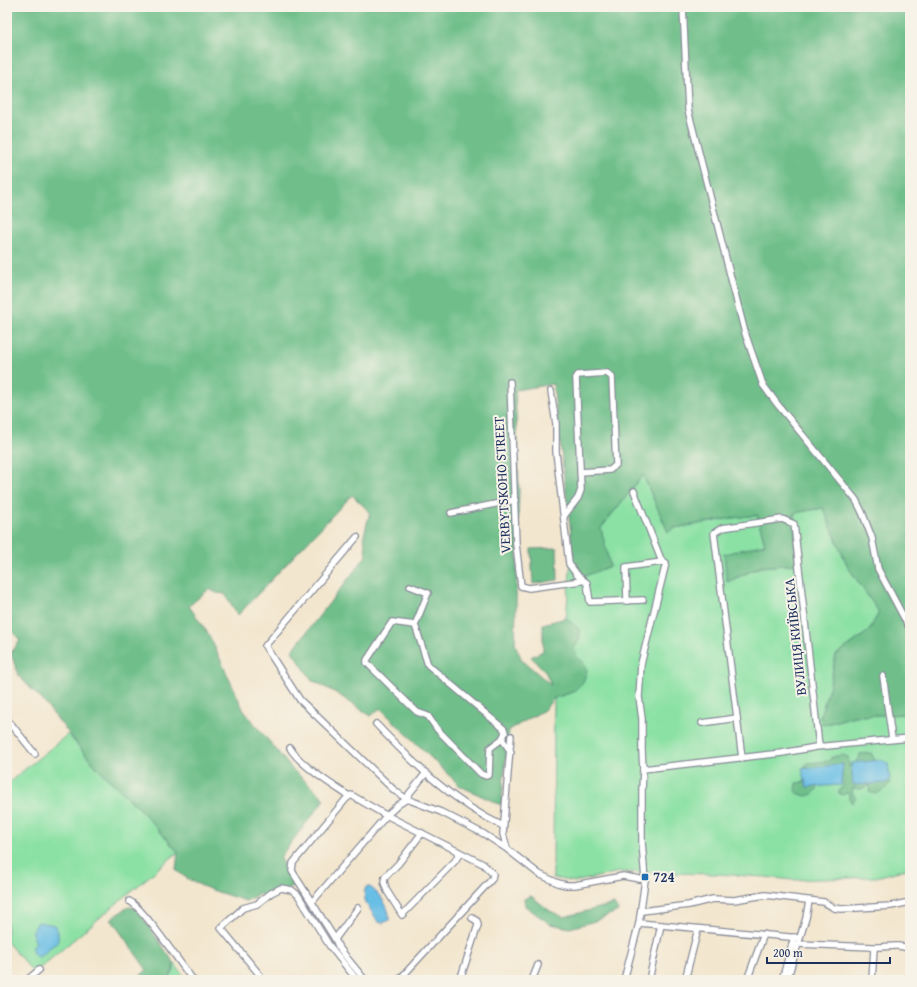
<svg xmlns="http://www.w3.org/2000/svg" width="917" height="987" font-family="'Gentium Book Plus',serif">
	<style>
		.green { fill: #8be1a4; stroke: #538881 }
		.forest { fill: #70bf8a; stroke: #467774 }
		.water { fill: #68bee5; stroke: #4276a2 }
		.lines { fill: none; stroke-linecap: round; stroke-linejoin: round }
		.minor-casing { stroke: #878a96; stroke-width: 8 }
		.minor { stroke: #fff; stroke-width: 5.5 }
		.poi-dot { fill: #1f6fb2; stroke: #f7f3e8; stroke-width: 1.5 }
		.labels { text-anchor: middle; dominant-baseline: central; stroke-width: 4; stroke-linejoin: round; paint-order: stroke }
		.street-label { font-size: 14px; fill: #1b2f5e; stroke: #f7f3e8 }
		.poi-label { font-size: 14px; font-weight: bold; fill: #1b2f5e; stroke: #f7f3e8; text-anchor: start }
	</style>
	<rect width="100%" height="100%" fill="#f7f3e8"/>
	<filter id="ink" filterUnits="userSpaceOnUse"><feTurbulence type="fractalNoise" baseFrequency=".025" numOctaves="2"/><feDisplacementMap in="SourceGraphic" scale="8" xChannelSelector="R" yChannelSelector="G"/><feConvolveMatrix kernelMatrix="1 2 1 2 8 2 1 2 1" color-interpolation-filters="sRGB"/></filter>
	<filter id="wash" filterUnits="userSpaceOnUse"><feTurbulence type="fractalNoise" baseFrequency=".012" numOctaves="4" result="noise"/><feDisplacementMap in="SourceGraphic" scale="16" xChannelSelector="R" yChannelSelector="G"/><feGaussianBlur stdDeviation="0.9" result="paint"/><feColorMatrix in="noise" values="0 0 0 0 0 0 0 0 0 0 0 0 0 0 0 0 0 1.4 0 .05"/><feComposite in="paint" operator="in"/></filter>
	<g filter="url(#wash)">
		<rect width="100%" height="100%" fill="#f3e6ce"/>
		<!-- green -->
		<g class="green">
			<path d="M 643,475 L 668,532 L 674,528 L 733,518 L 757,515 L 765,544 L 725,554 L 727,582 L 760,567 L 797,564 L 794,513 L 823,508 L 848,567 L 879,612 L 869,631 L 836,655 L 829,689 L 820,716 L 823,725 L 854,716 L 910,714 L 910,868 L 876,877 L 793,880 L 765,877 L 715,874 L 619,872 L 575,882 L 553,878 L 554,698 L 573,692 L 583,662 L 577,657 L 574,648 L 580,638 L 566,618 L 571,559 L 585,576 L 601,528 Z"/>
			<path d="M 68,734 L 95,766 L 140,809 L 178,852 L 34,973 L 7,942 L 7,784 Z"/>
			<path d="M 174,963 L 187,980 L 172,980 L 170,977 L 174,971 Z"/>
		</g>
		<!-- forest -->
		<g class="forest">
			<path d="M 7,7 L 910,7 L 910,714 L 854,716 L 823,725 L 820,716 L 829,689 L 836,655 L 869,631 L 879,612 L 848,567 L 823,508 L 794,513 L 797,564 L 760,567 L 727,582 L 724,554 L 765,544 L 757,515 L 733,518 L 674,528 L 668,532 L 643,475 L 601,528 L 610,566 L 585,576 L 571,559 L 571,534 L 553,384 L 515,390 L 519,490 L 515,644 L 522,660 L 551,685 L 545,671 L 531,657 L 543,651 L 543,624 L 566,618 L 580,630 L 580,638 L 574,648 L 577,657 L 583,662 L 587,671 L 583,682 L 573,692 L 554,698 L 544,710 L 509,730 L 501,805 L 460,786 L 380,708 L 371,716 L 336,693 L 312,680 L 292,651 L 366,556 L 364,535 L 370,512 L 352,495 L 238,615 L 225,594 L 217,593 L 209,589 L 189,606 L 209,635 L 244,711 L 292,769 L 325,799 L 280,857 L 296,884 L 272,896 L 258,894 L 246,901 C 222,893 195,887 176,870 L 178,852 L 140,809 L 95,766 L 43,701 L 18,675 L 11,653 L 20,640 L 9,628 L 7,629 Z"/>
			<path d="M 557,548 L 558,580 L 533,584 L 531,549 Z"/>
			<path d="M 871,753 C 878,764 879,774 890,782 C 887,788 882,791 876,794 L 869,792 L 870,785 L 861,789 L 853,788 L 852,792 L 856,799 L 852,803 L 849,798 L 849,794 L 846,793 L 843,795 L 838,793 L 844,784 L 841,781 L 822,782 C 814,794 809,801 795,791 L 796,783 L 805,782 L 804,768 L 807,763 L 830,761 L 832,757 L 842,755 L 848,757 L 849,767 L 859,759 L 860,754 Z"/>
			<path d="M 531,896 L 550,911 L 564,917 L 614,904 L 618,911 L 595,921 L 570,928 L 550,924 L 525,906 L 524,899 Z"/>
			<path d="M 128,907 L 136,908 L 174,963 L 173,971 L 170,977 L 172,980 L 135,980 L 147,970 L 111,919 Z"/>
		</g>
		<!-- water -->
		<g class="water">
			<path d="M 882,760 L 888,764 L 890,779 L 886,783 L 853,785 L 851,763 Z"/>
			<path d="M 843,764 L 841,785 L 807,787 L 802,769 Z"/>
			<path d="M 366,887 L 370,887 C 379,893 391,908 389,920 L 383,923 L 378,922 C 372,910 360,901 366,887 Z"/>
			<path d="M 38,922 L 54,925 L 58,932 L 58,943 C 49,945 47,954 38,957 L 33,954 L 32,948 L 36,943 L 32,933 Z"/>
		</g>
	</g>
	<g filter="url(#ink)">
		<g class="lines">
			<defs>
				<g id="minor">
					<path d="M 683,7 L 688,110 L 745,333 L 763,385 L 778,405 L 856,500 L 862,512 L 872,538 L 878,569 L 910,629"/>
					<path d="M 510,382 L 516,544 L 521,586 L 529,588 L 581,581 L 581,579"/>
					<path d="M 551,391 L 556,424 L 556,452 L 569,564 L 578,576 L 587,583 L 590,602 L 643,600"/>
					<path d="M 451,513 L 515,500"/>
					<path d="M 564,516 L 578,498 L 581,490 L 576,378 L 578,375 L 607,373 L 612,377 L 616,465 L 610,470 L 580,472"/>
					<path d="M 357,537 L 265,646 L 300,700 L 395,791 L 407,799 L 441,812 L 484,834 L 507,849 L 539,874 L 558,883 L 566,885 L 575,885 L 623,876 L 645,880"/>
					<path d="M 410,586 L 428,593 L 415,625 L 428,665 L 504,729 L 505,733 L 502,739 L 511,752"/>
					<path d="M 627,601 L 626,567 L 662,562"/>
					<path d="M 415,625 L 392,622 L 367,660 L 367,663 L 417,712 L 428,716 L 437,729 L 481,774 L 486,776 L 489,775 L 490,748 L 502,739"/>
					<path d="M 883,676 L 892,739"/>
					<path d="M 7,719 L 35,754"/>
					<path d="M 702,723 L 737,718"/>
					<path d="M 376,724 C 413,763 454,803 503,826"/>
					<path d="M 7,730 L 12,725"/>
					<path d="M 290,748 C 300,765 332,785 349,796"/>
					<path d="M 742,758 L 714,533 L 722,528 L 782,519 L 794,524 L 819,746"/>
					<path d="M 643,769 L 782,753 L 816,747 L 910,738"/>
					<path d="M 422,833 L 398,864 L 385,877 L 384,882 L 387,891 L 402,915 L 455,861 L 458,856 L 457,851"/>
					<path d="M 507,848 L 503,834 L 511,736"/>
					<path d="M 129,901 C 141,905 182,966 193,980"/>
					<path d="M 809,901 L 806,918 L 798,944 C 823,945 848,946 873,947 C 885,948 898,943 909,949 L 910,954"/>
					<path d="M 312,902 L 387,815 L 398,805 L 407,799 L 409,794 L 426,773"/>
					<path d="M 642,911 L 689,905 L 713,899 L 734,900 L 765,895 L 824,902 L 834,908 L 841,909 L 891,906 L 910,902"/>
					<path d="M 639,923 L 800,938"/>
					<path d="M 335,939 L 358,908"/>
					<path d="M 27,980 L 39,970"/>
					<path d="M 264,980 L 221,928 L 243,908 L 257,904 L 271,893 L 281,888 L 292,890 L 298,895 L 329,945 L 357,980"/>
					<path d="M 365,980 L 347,958 L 338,946 L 335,939 L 292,871 L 293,863 L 346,799 L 351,795 L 382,813 L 483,864 L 493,874 L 492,879 L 399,980"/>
					<path d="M 460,980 L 478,925 L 477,921 L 472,918"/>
					<path d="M 532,980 L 538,965"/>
					<path d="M 624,980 L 639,923 L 645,880 L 642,842 L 642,791 L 643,769 L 642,751 L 642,719 L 639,697 L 641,664 L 666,563 L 662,562 L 634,491"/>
					<path d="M 649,980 L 661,925"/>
					<path d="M 685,980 L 698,929"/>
					<path d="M 747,980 L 764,934"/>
					<path d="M 782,980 L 794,937"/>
					<path d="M 787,980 L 798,944"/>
					<path d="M 872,980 L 874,948"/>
				</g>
			</defs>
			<!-- minor casing -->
			<use href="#minor" class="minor-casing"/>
			<!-- minor -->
			<use href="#minor" class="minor"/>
		</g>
	</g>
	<!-- markers -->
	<rect class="poi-dot" x="641" y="873" width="8" height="8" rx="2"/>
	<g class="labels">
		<!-- street labels -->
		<g class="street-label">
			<text transform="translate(502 485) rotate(-93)">VERBYTSKOHO STREET</text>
			<text transform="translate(795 637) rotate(-96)">ВУЛИЦЯ КИЇВСЬКА</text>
		</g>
		<!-- poi labels -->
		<g class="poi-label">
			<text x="653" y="877">724</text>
		</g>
	</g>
	<!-- margin -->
	<rect width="917" height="987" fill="none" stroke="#f7f3e8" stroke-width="24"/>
	<!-- scale -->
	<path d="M767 957v6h123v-6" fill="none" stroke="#1b2f5e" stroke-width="2"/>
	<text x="773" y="957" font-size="12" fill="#1b2f5e" stroke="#f7f3e8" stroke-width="3" paint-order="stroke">200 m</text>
</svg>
